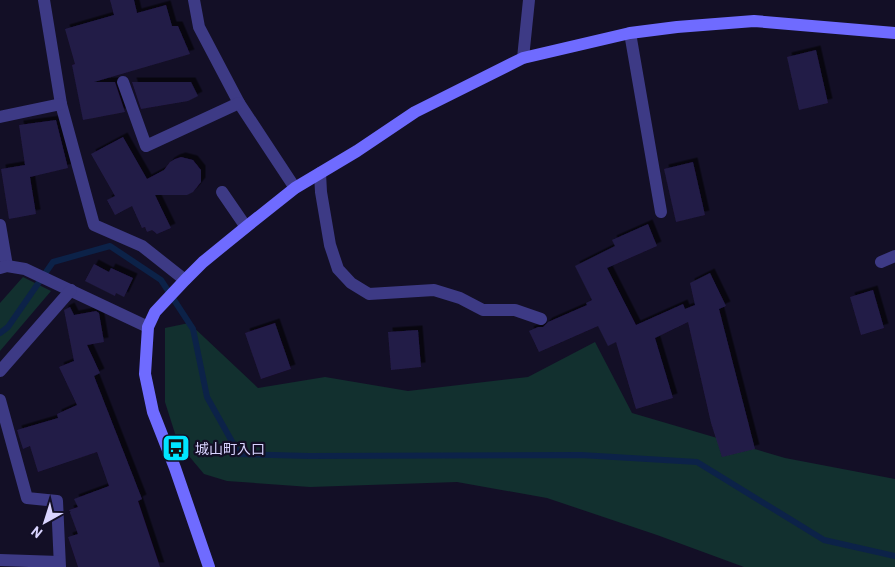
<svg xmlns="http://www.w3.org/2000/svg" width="895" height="567" font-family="Barlow,'Noto Sans JP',sans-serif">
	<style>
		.green { fill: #12302f }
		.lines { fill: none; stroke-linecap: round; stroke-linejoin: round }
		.stream { stroke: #0c2248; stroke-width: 6 }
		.building { fill: #241b47; filter: url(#shadow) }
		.street { stroke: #3d3a85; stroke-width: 12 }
		.secondary { stroke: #6f6bff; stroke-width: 12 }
		.labels { text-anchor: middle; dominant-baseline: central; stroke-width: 4.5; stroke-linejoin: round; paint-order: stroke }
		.poi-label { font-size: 14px; fill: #d9d4ff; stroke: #130f26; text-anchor: start }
	</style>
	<defs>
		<filter id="shadow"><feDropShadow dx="4.5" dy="-4.5" stdDeviation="0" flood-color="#0009"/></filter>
	</defs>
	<rect width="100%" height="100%" fill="#130f26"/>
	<!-- green -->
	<g class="green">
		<path d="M 23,277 L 51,291 L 0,351 L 0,303 Z"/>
		<path d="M 189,323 L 258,388 L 325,377 L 408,391 L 528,377 L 595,342 L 632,413 L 785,458 L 895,479 L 895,567 L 744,567 L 657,535 L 547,498 L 457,482 L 310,487 L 227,481 L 204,474 L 178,443 L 165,402 L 165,328 Z"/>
	</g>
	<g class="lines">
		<!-- stream -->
		<path class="stream" d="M 0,333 L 8,327 L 53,262 L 110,246 L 161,280 L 193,329 L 207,397 L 239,454 L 309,456 L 581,455 L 697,462 L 824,540 L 895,556"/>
	</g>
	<!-- building -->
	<g class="building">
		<path d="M 110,0 L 134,0 L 137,13 L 166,5 L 172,26 L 178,26 L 190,54 L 94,82 L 115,82 L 125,112 L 83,120 L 72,65 L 75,64 L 65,29 L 114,15 Z"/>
		<path d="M 816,50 L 828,103 L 799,110 L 787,57 Z"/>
		<path d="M 132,82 L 191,82 L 198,96 L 188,101 L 141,109 Z"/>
		<path d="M 56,120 L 68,168 L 30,177 L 36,214 L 9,219 L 1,169 L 25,165 L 19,125 Z"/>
		<path d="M 123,137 L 147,179 L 164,170 L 170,162 L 175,159 L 181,157 L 193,160 L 201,170 L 201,182 L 193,192 L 187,195 L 155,195 L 171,228 L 157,234 L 152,230 L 147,232 L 145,227 L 142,228 L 132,206 L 115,215 L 107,200 L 115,196 L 91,154 Z"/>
		<path d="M 693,162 L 705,215 L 676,222 L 664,169 Z"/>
		<path d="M 648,224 L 657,246 L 607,268 L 636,325 L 683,304 L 685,309 L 695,305 L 690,283 L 710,273 L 726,306 L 719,309 L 755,449 L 722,457 L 711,423 L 688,322 L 655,338 L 673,398 L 636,409 L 616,342 L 608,346 L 598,326 L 539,352 L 529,331 L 538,327 L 543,327 L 548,322 L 587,305 L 586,303 L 592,300 L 575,266 L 615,246 L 612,240 Z"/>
		<path d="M 94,264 L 109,272 L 111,268 L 133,278 L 124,297 L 116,293 L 115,296 L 85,281 Z"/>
		<path d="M 873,290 L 884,328 L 861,335 L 850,297 Z"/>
		<path d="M 70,307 L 74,315 L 96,311 L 99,313 L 104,342 L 87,345 L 100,373 L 94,376 L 142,499 L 138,501 L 160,567 L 78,567 L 68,537 L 78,534 L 69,510 L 78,507 L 74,499 L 109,486 L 97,452 L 38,472 L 30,446 L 23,449 L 17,430 L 58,418 L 57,414 L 77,405 L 59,367 L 74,361 L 64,310 Z"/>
		<path d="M 275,323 L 291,369 L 261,379 L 245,333 Z"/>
		<path d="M 418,330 L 421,367 L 391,370 L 388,332 Z"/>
	</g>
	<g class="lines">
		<!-- street -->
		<g class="street">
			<path d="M 44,0 L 61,104 L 94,225 L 142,246 L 185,280"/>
			<path d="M 194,0 L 199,27 L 239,103 L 295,188"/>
			<path d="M 630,33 L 661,212"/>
			<path d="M 523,58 L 529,0"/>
			<path d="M 123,82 L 146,146 L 239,103"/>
			<path d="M 0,117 L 61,104"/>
			<path d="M 320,173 L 321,192 L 330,245 L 338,269 L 351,283 L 369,294 L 434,290 L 460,298 L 483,310 L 515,310 L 541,319"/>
			<path d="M 222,192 L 246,227"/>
			<path d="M 0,225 L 7,266"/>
			<path d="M 881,262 L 895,256"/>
			<path d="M 0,268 L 7,266 L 25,269 L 148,327"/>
			<path d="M 0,371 L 71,290"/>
			<path d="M 0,400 L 27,498 L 57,501 L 60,567"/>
			<path d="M 0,560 L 59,562"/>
		</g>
		<!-- secondary -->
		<path class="secondary" d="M 209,567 L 175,468 L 153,412 L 145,374 L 148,327 L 155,312 L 185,280 L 203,262 L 246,227 L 295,188 L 357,151 L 415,112 L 523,58 L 630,33 L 677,27 L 754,21 L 895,33"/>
	</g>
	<!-- icons -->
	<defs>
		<symbol id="bus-square" viewBox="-11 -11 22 22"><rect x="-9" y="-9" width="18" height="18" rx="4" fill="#00e5ff" stroke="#130f26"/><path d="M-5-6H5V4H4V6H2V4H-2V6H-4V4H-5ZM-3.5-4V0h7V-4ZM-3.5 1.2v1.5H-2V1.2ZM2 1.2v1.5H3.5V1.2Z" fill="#111"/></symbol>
	</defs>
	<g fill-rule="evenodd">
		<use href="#bus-square" x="160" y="432" width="32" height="32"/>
	</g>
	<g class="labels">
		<!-- poi labels -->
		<g class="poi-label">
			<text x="195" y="448">城山町入口</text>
		</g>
	</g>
	<!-- north arrow -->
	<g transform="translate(45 522) rotate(219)" stroke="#130f26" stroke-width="4" paint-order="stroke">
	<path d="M0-4L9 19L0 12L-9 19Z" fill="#d9d4ff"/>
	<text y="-8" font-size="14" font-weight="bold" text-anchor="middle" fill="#d9d4ff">N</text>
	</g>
</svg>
